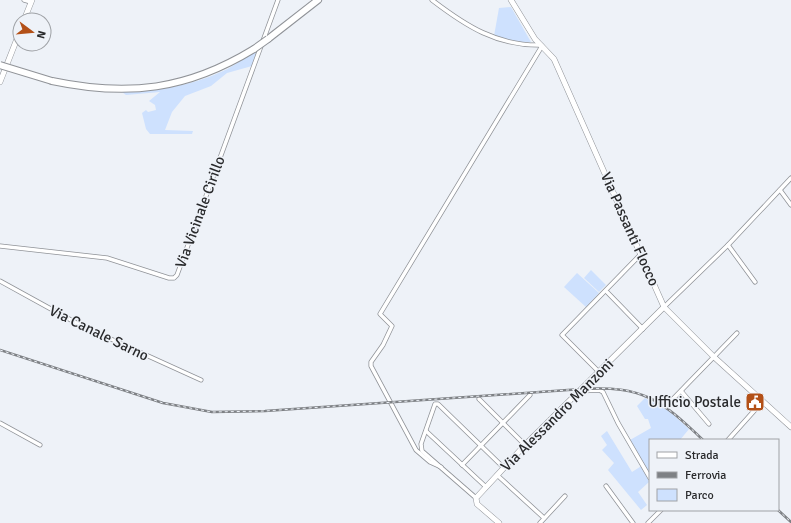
<svg xmlns="http://www.w3.org/2000/svg" width="791" height="523" font-family="Signika,sans-serif">
	<style>
		.green { fill: #cee1fe }
		.lines { fill: none; stroke-linecap: round; stroke-linejoin: round }
		.street-casing { stroke: #909398; stroke-width: 5 }
		.secondary-casing { stroke: #909398; stroke-width: 6 }
		.highway-casing { stroke: #909398; stroke-width: 8 }
		.street { stroke: #fff; stroke-width: 3.5 }
		.secondary { stroke: #fff; stroke-width: 5 }
		.highway { stroke: #fff; stroke-width: 6 }
		.rail-casing { stroke: #7e8185; stroke-width: 2.5 }
		.rail { stroke: #eef2f8; stroke-width: 1; stroke-dasharray: 3; stroke-linecap: butt }
		.highway-bridge-casing { stroke: #909398; stroke-width: 8; stroke-linecap: butt }
		.highway-bridge { stroke: #fff; stroke-width: 6 }
		.labels { text-anchor: middle; dominant-baseline: central; stroke-width: 3; stroke-linejoin: round; paint-order: stroke }
		.street-label { font-size: 15px; fill: #292a2c; stroke: #eef2f8 }
		.poi-label { font-size: 15px; fill: #292a2c; stroke: #eef2f8; text-anchor: end }
	</style>
	<rect width="100%" height="100%" fill="#eef2f8"/>
	<!-- green -->
	<g class="green">
		<path d="M 511,7 L 531,42 L 515,42 L 494,36 L 499,8 Z"/>
		<path d="M 257,50 L 252,66 L 227,73 L 211,86 L 185,96 L 172,112 L 165,130 L 193,131 L 192,134 L 150,134 L 146,129 L 142,113 L 146,110 L 148,112 L 156,110 L 155,105 L 149,101 L 160,92 L 126,95 L 122,92 C 157,91 191,86 223,71 C 234,66 246,57 257,50 Z"/>
		<path d="M 591,270 L 606,285 L 599,292 L 584,278 Z"/>
		<path d="M 577,273 L 599,293 L 586,307 L 564,287 Z"/>
		<path d="M 645,398 L 669,411 L 689,429 L 680,440 L 650,440 L 650,476 L 647,477 L 649,482 L 638,492 L 647,505 L 641,510 L 608,470 L 614,463 L 602,450 L 607,445 L 601,436 L 607,431 L 632,472 L 643,465 L 630,440 L 651,428 L 648,419 L 645,419 L 637,406 Z"/>
	</g>
	<g class="lines">
		<defs>
			<g id="street">
				<path d="M 24,0 L 31,2"/>
				<path d="M 432,0 C 466,26 497,46 541,45"/>
				<path d="M 780,190 L 791,205"/>
				<path d="M 728,245 L 755,282"/>
				<path d="M 0,246 L 107,258 L 169,278 L 174,278 L 177,275 L 278,0"/>
				<path d="M 0,281 L 80,325 L 201,380"/>
				<path d="M 607,292 L 643,329"/>
				<path d="M 664,307 L 728,245 L 791,178"/>
				<path d="M 599,372 L 562,335 L 641,254"/>
				<path d="M 580,391 L 599,390 L 603,392 L 618,423 L 650,478"/>
				<path d="M 681,391 L 709,424"/>
				<path d="M 479,399 L 525,445"/>
				<path d="M 669,403 L 737,333"/>
				<path d="M 0,423 L 40,445"/>
				<path d="M 426,431 L 486,487"/>
				<path d="M 728,440 L 762,402"/>
				<path d="M 462,465 L 530,395"/>
				<path d="M 441,467 L 430,462 L 416,450 L 371,366 L 371,362 L 383,345 L 392,326 L 380,314 L 542,46"/>
				<path d="M 497,475 L 544,518"/>
				<path d="M 606,486 L 633,523"/>
				<path d="M 476,498 L 422,451 L 421,444 L 435,404 L 438,404 L 504,468"/>
				<path d="M 540,523 L 565,496"/>
				<path d="M 648,523 L 661,510"/>
			</g>
			<g id="secondary">
				<path d="M 511,0 L 535,39 L 554,59 L 664,307 L 714,357 L 791,427"/>
				<path d="M 24,20 L 32,0"/>
				<path d="M 0,82 L 20,31"/>
				<path d="M 499,523 L 477,504 L 476,498 L 525,445 L 664,307"/>
			</g>
			<g id="highway">
				<path d="M 268,39 L 318,0"/>
				<path d="M 52,81 C 128,97 187,90 254,49"/>
			</g>
		</defs>
		<!-- street casing -->
		<use href="#street" class="street-casing"/>
		<!-- secondary casing -->
		<use href="#secondary" class="secondary-casing"/>
		<!-- highway casing -->
		<use href="#highway" class="highway-casing"/>
		<!-- street -->
		<use href="#street" class="street"/>
		<!-- secondary -->
		<use href="#secondary" class="secondary"/>
		<!-- highway -->
		<use href="#highway" class="highway"/>
		<defs>
			<g id="rail">
				<path d="M 0,350 L 163,403 L 212,412 L 265,411 L 582,389 C 643,385 661,400 703,440"/>
				<path d="M 778,510 L 791,522"/>
			</g>
		</defs>
		<!-- rail casing -->
		<use href="#rail" class="rail-casing"/>
		<!-- rail -->
		<use href="#rail" class="rail"/>
		<defs>
			<g id="highway-bridge">
				<path d="M 254,49 L 268,39"/>
				<path d="M 0,65 L 52,81"/>
			</g>
		</defs>
		<!-- highway-bridge casing -->
		<use href="#highway-bridge" class="highway-bridge-casing"/>
		<!-- highway-bridge -->
		<use href="#highway-bridge" class="highway-bridge"/>
	</g>
	<!-- icons -->
	<defs>
		<symbol id="civic-square" viewBox="-11 -11 22 22"><rect x="-9" y="-9" width="18" height="18" rx="4" fill="#b35017" stroke="#eef2f8"/><path d="M-.6-6.5H3V-4.5H.6V-3L4-1V1h2V6H-6V1h2V-1L-.6-3ZM-1.2 2.5V6h2.4V2.5Z" fill="#fff"/></symbol>
	</defs>
	<g fill-rule="evenodd">
		<use href="#civic-square" x="744" y="391" width="22" height="22"/>
	</g>
	<g class="labels">
		<!-- street labels -->
		<g class="street-label">
			<text transform="translate(200 212) rotate(-70)">Via Vicinale Cirillo</text>
			<text transform="translate(630 229) rotate(66)">Via Passanti Flocco</text>
			<text transform="translate(99 333) rotate(26)">Via Canale Sarno</text>
			<text transform="translate(557 415) rotate(-45)">Via Alessandro Manzoni</text>
		</g>
		<!-- poi labels -->
		<g class="poi-label">
			<text x="741" y="402">Ufficio Postale</text>
		</g>
	</g>
	<!-- legend -->
	<rect x="649" y="439" width="130" height="72" fill="#eef2f8" stroke="#9fa2a6"/>
	<rect x="657" y="452" width="20" height="6" fill="#ffffff" stroke="#9fa2a6"/>
	<text x="685" y="459" font-size="12" fill="#292a2c">Strada</text>
	<rect x="657" y="472" width="20" height="6" fill="#7e8185" stroke="#9fa2a6"/>
	<text x="685" y="479" font-size="12" fill="#292a2c">Ferrovia</text>
	<rect x="657" y="489" width="20" height="12" fill="#cee1fe" stroke="#9fa2a6"/>
	<text x="685" y="499" font-size="12" fill="#292a2c">Parco</text>
	<!-- north arrow -->
	<g transform="translate(32 32) rotate(106)"><circle r="19" fill="#eef2f8" stroke="#9fa2a6"/>
	<path d="M0-3L7 15L0 10L-7 15Z" fill="#b35017"/>
	<text y="-6" font-size="11" font-weight="bold" text-anchor="middle" fill="#292a2c">N</text>
	</g>
</svg>
